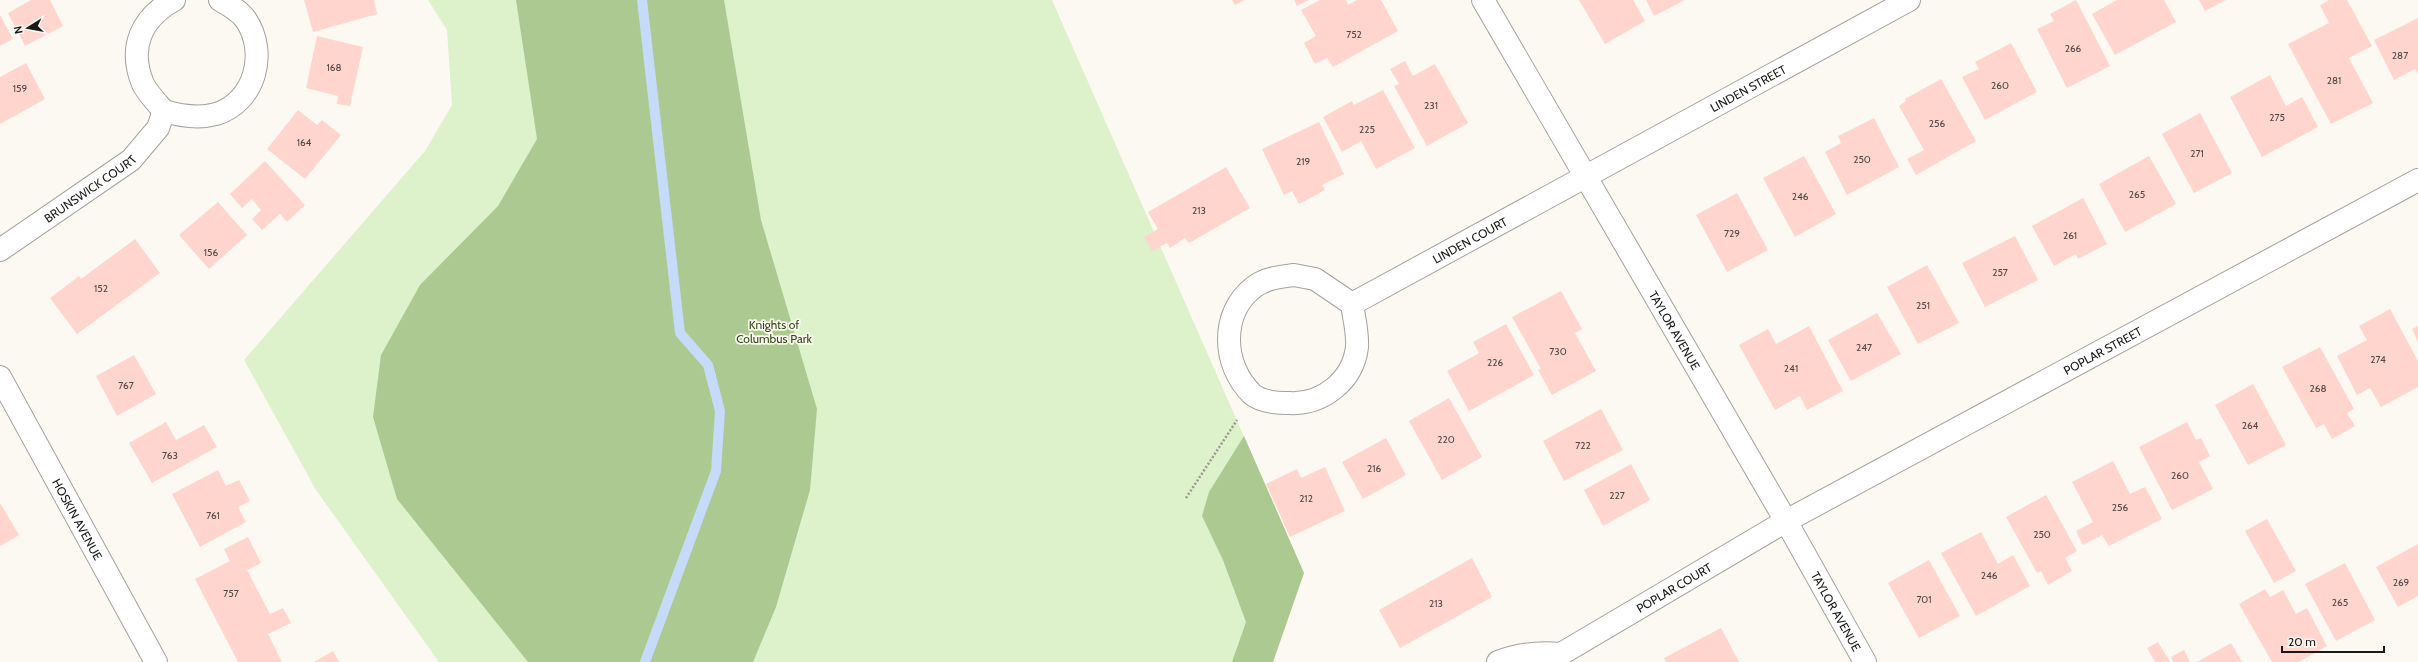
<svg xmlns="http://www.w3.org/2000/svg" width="2418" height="662" font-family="Cabin,sans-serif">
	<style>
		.green { fill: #ddf1ca }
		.forest { fill: #adc992 }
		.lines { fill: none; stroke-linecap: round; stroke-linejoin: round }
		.stream { stroke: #c5dbf9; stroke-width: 10 }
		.building { fill: #ffd5ce }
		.minor-casing { stroke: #a4a29d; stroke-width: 24 }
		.path { stroke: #999894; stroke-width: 2.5; stroke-dasharray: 2 2; stroke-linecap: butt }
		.minor { stroke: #fff; stroke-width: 22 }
		.labels { text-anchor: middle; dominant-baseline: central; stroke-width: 3.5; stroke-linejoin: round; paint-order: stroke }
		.number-label { font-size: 10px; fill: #524845 }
		.street-label { font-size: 12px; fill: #191917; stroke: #fcf9f3 }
		.park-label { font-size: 12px; fill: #30480e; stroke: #fcf9f3 }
	</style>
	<rect width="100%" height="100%" fill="#fcf9f3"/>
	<!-- green -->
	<path class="green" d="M 428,0 L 1052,0 L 1304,573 L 1273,662 L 439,662 L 316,490 L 244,360 L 425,151 L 452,105 L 447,30 Z"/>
	<!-- forest -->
	<g class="forest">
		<path d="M 516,0 L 724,0 L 761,220 L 817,409 L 810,490 L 776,607 L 753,662 L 528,662 L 397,499 L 373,417 L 381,355 L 420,285 L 498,206 L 537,139 Z"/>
		<path d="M 1244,436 L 1304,573 L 1273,662 L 1232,662 L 1246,622 L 1223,560 L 1202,516 L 1209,492 Z"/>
	</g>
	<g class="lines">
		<!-- stream -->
		<path class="stream" d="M 642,0 L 680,333 L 708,365 L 720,411 L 716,471 L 645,662"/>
	</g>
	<!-- building -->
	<g class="building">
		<path d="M 31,0 L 50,0 L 63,26 L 25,46 L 8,13 Z"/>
		<path d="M 304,0 L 374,0 L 377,14 L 313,32 Z"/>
		<path d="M 1232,0 L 1245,0 L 1235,5 Z"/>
		<path d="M 1294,0 L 1309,0 L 1297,6 Z"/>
		<path d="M 1320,0 L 1346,0 L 1348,5 L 1357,0 L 1381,0 L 1398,31 L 1333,67 L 1327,58 L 1315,64 L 1304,43 L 1316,36 L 1301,10 Z"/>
		<path d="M 1579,0 L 1633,0 L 1645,21 L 1605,44 Z"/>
		<path d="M 1646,0 L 1685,0 L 1654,16 Z"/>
		<path d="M 2076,0 L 2110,66 L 2067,88 L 2037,29 L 2054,21 L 2050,14 Z"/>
		<path d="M 2117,0 L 2164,0 L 2176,22 L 2115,55 L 2092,14 Z"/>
		<path d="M 2199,0 L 2226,0 L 2205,11 Z"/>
		<path d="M 2329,0 L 2347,0 L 2372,46 L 2349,58 L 2373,103 L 2331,124 L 2288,44 L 2329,23 L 2320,5 Z"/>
		<path d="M 0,15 L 13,39 L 0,46 Z"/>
		<path d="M 2418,18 L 2418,73 L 2415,69 L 2394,80 L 2374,40 Z"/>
		<path d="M 317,36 L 363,47 L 350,106 L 337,104 L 338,96 L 306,88 Z"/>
		<path d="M 2011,43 L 2037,92 L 1985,120 L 1962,77 L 1979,69 L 1975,62 Z"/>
		<path d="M 1405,61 L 1413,76 L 1435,64 L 1468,123 L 1427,146 L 1394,86 L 1399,84 L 1390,69 Z"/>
		<path d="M 26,63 L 45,99 L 0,124 L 0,77 Z"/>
		<path d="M 2270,75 L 2286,106 L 2302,97 L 2318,127 L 2262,157 L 2230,97 Z"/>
		<path d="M 1941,79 L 1976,141 L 1916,175 L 1907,159 L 1924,150 L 1899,106 L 1906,101 L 1905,99 Z"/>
		<path d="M 1383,90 L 1415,148 L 1376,169 L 1361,141 L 1342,152 L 1323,117 L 1352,101 L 1354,105 Z"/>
		<path d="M 298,110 L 317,125 L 322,120 L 341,135 L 305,179 L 267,149 Z"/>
		<path d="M 2200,113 L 2232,173 L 2194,193 L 2162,134 Z"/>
		<path d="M 1874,118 L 1899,167 L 1847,195 L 1825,152 L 1841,143 L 1838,136 Z"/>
		<path d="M 1319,122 L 1344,174 L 1322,185 L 1325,190 L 1299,204 L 1292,191 L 1284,195 L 1262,149 Z"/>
		<path d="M 1804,156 L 1836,214 L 1795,237 L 1763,178 Z"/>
		<path d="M 2149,156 L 2176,204 L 2125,232 L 2099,184 Z"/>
		<path d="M 265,161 L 305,205 L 287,222 L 280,214 L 262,230 L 252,219 L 261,210 L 252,199 L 242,208 L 230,194 Z"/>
		<path d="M 1226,167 L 1250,208 L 1189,243 L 1185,238 L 1170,248 L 1167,243 L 1152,251 L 1144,237 L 1158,229 L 1148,212 Z"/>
		<path d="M 1737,193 L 1768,250 L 1727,272 L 1696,215 Z"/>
		<path d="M 2083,198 L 2107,244 L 2078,259 L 2076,254 L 2054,266 L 2032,226 Z"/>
		<path d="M 218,202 L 247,235 L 209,269 L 179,235 Z"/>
		<path d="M 2015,236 L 2038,280 L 1985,307 L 1962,263 Z"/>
		<path d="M 135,239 L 160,273 L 77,334 L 50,298 L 79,276 L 81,279 Z"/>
		<path d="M 1927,265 L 1959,323 L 1918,344 L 1887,287 Z"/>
		<path d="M 1561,291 L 1582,329 L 1575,333 L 1596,371 L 1552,395 L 1538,370 L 1541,369 L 1512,317 Z"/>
		<path d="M 2390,309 L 2418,361 L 2418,387 L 2381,407 L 2370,388 L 2357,395 L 2337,356 L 2367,340 L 2359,326 Z"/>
		<path d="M 1877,313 L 1901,354 L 1851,381 L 1828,340 Z"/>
		<path d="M 1506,324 L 1534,375 L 1469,411 L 1447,371 L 1479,353 L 1473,342 Z"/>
		<path d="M 1809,326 L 1843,391 L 1807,410 L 1800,396 L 1775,410 L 1739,345 L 1768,329 L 1776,344 Z"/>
		<path d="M 2418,326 L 2418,342 L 2412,329 Z"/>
		<path d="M 2320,347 L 2354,409 L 2347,413 L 2355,426 L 2332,439 L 2324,424 L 2316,428 L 2282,367 Z"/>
		<path d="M 134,355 L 156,394 L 117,416 L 96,376 Z"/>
		<path d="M 2253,384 L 2286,445 L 2248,465 L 2215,405 Z"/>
		<path d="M 1449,398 L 1482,457 L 1442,480 L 1409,421 Z"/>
		<path d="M 1601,409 L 1623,450 L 1564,481 L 1543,441 Z"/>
		<path d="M 166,422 L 176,440 L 204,425 L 217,447 L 152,483 L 129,443 Z"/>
		<path d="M 2187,422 L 2196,440 L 2201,438 L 2210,456 L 2199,462 L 2213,489 L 2172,510 L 2139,447 Z"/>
		<path d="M 1386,438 L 1406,475 L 1363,499 L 1342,462 Z"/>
		<path d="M 2113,461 L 2130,494 L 2145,487 L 2162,519 L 2109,546 L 2102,535 L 2083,545 L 2076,531 L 2093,522 L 2072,482 Z"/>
		<path d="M 1631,464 L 1650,500 L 1603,526 L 1584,490 Z"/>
		<path d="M 1325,467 L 1345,511 L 1290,537 L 1266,484 L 1297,469 L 1301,478 Z"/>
		<path d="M 218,470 L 226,486 L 239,480 L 250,501 L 238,507 L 246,522 L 200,547 L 172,494 Z"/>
		<path d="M 2046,495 L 2077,551 L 2065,558 L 2072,571 L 2048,585 L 2041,571 L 2037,573 L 2006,517 Z"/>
		<path d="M 0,503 L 19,535 L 0,546 Z"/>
		<path d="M 2267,519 L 2296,571 L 2274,583 L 2245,531 Z"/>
		<path d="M 1981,532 L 1998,564 L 2013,555 L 2030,586 L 1976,616 L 1941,553 Z"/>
		<path d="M 248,537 L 261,563 L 247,570 L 270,614 L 283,608 L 291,623 L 268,634 L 282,662 L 238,662 L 195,579 L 230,561 L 224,549 Z"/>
		<path d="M 2418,544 L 2418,596 L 2398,607 L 2376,567 Z"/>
		<path d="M 1472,558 L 1492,597 L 1400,648 L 1379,610 Z"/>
		<path d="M 1929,560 L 1960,616 L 1919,638 L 1888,583 Z"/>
		<path d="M 2345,563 L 2375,620 L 2336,641 L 2305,584 Z"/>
		<path d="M 2265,589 L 2270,597 L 2283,590 L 2296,614 L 2307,608 L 2327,646 L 2299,662 L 2272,662 L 2239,604 Z"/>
		<path d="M 1721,628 L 1739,662 L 1666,662 L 1664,658 Z"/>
		<path d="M 2158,642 L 2170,662 L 2155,662 L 2147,648 Z"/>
		<path d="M 2231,643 L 2242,662 L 2197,662 Z"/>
		<path d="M 2184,650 L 2190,662 L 2173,662 L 2171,657 Z"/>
		<path d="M 333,651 L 339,662 L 314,662 Z"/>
	</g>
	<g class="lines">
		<defs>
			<g id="minor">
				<path d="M 174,0 C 141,18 128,48 143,84 C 148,94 157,103 164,111 C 181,116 198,119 216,114 C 255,102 268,53 246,20 C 240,11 229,5 220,0"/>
				<path id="s1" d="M 1483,0 L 1786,521 L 1865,662"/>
				<path id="s2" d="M 0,250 L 131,160 L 158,128 L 164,111"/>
				<path d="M 1294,275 L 1315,279 L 1352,304 C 1354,318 1358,333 1357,347 C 1353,381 1322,405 1289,403 C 1278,403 1261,402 1252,394 C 1222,365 1220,313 1254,287 C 1266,278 1280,277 1294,275 Z"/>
				<path id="s3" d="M 1352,304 L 1909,0"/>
				<path id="s4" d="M 0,377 L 156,662"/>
				<path id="s5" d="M 1498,662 C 1518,654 1539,652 1561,654 L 1786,521 L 2418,180"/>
			</g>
		</defs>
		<!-- minor casing -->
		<use href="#minor" class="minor-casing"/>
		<!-- path -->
		<path class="path" d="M 1186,498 L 1237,420"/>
		<!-- minor -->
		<use href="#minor" class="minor"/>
	</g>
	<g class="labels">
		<!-- number labels -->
		<g class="number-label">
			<text x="1354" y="34">752</text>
			<text x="2073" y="48">266</text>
			<text x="2400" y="55">287</text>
			<text x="334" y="67">168</text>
			<text x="2334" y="80">281</text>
			<text x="2000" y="85">260</text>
			<text x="20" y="88">159</text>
			<text x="1431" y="105">231</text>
			<text x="2277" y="117">275</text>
			<text x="1937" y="123">256</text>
			<text x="1367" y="129">225</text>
			<text x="304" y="142">164</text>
			<text x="2197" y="153">271</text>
			<text x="1862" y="159">250</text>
			<text x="1303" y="161">219</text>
			<text x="2137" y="194">265</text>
			<text x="1800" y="196">246</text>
			<text x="1199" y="210">213</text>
			<text x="1732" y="233">729</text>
			<text x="2070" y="235">261</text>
			<text x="211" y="252">156</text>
			<text x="2000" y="272">257</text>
			<text x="101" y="288">152</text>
			<text x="1923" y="305">251</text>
			<text x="1864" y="347">247</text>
			<text x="1558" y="351">730</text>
			<text x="2378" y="359">274</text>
			<text x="1495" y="362">226</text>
			<text x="1791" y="368">241</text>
			<text x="126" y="385">767</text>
			<text x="2318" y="388">268</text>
			<text x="2250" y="425">264</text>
			<text x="1446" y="439">220</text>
			<text x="1583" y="445">722</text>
			<text x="170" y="455">763</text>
			<text x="1374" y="468">216</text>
			<text x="2180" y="475">260</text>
			<text x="1617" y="495">227</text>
			<text x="1306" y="498">212</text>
			<text x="2120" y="507">256</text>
			<text x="213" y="515">761</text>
			<text x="2042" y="534">250</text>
			<text x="1989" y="575">246</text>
			<text x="2401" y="582">269</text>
			<text x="231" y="593">757</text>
			<text x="1924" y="599">701</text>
			<text x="2340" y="602">265</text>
			<text x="1436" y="603">213</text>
		</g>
		<!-- street labels -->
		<g class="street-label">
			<text stroke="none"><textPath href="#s3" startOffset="451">LINDEN STREET</textPath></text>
			<text stroke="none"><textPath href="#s2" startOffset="109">BRUNSWICK COURT</textPath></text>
			<text stroke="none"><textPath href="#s3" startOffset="134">LINDEN COURT</textPath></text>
			<text stroke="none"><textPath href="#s1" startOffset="382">TAYLOR AVENUE</textPath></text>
			<text stroke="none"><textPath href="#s5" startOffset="685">POPLAR STREET</textPath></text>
			<text stroke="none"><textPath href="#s4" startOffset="162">HOSKIN AVENUE</textPath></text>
			<text stroke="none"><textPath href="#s5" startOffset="195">POPLAR COURT</textPath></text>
			<text stroke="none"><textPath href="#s1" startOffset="706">TAYLOR AVENUE</textPath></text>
		</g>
		<!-- park labels -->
		<g class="park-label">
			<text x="774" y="324">Knights of<tspan x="774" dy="14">Columbus Park</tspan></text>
		</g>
	</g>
	<!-- north arrow -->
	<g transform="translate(28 28) rotate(259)" stroke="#fcf9f3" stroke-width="3" paint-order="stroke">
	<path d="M0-3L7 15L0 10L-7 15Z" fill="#191917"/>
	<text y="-6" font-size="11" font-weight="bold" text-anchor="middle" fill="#191917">N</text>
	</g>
	<!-- scale -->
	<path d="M2282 646v6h102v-6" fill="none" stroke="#191917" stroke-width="2"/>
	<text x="2288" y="646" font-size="12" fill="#191917" stroke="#fcf9f3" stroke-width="3" paint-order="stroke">20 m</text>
</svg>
